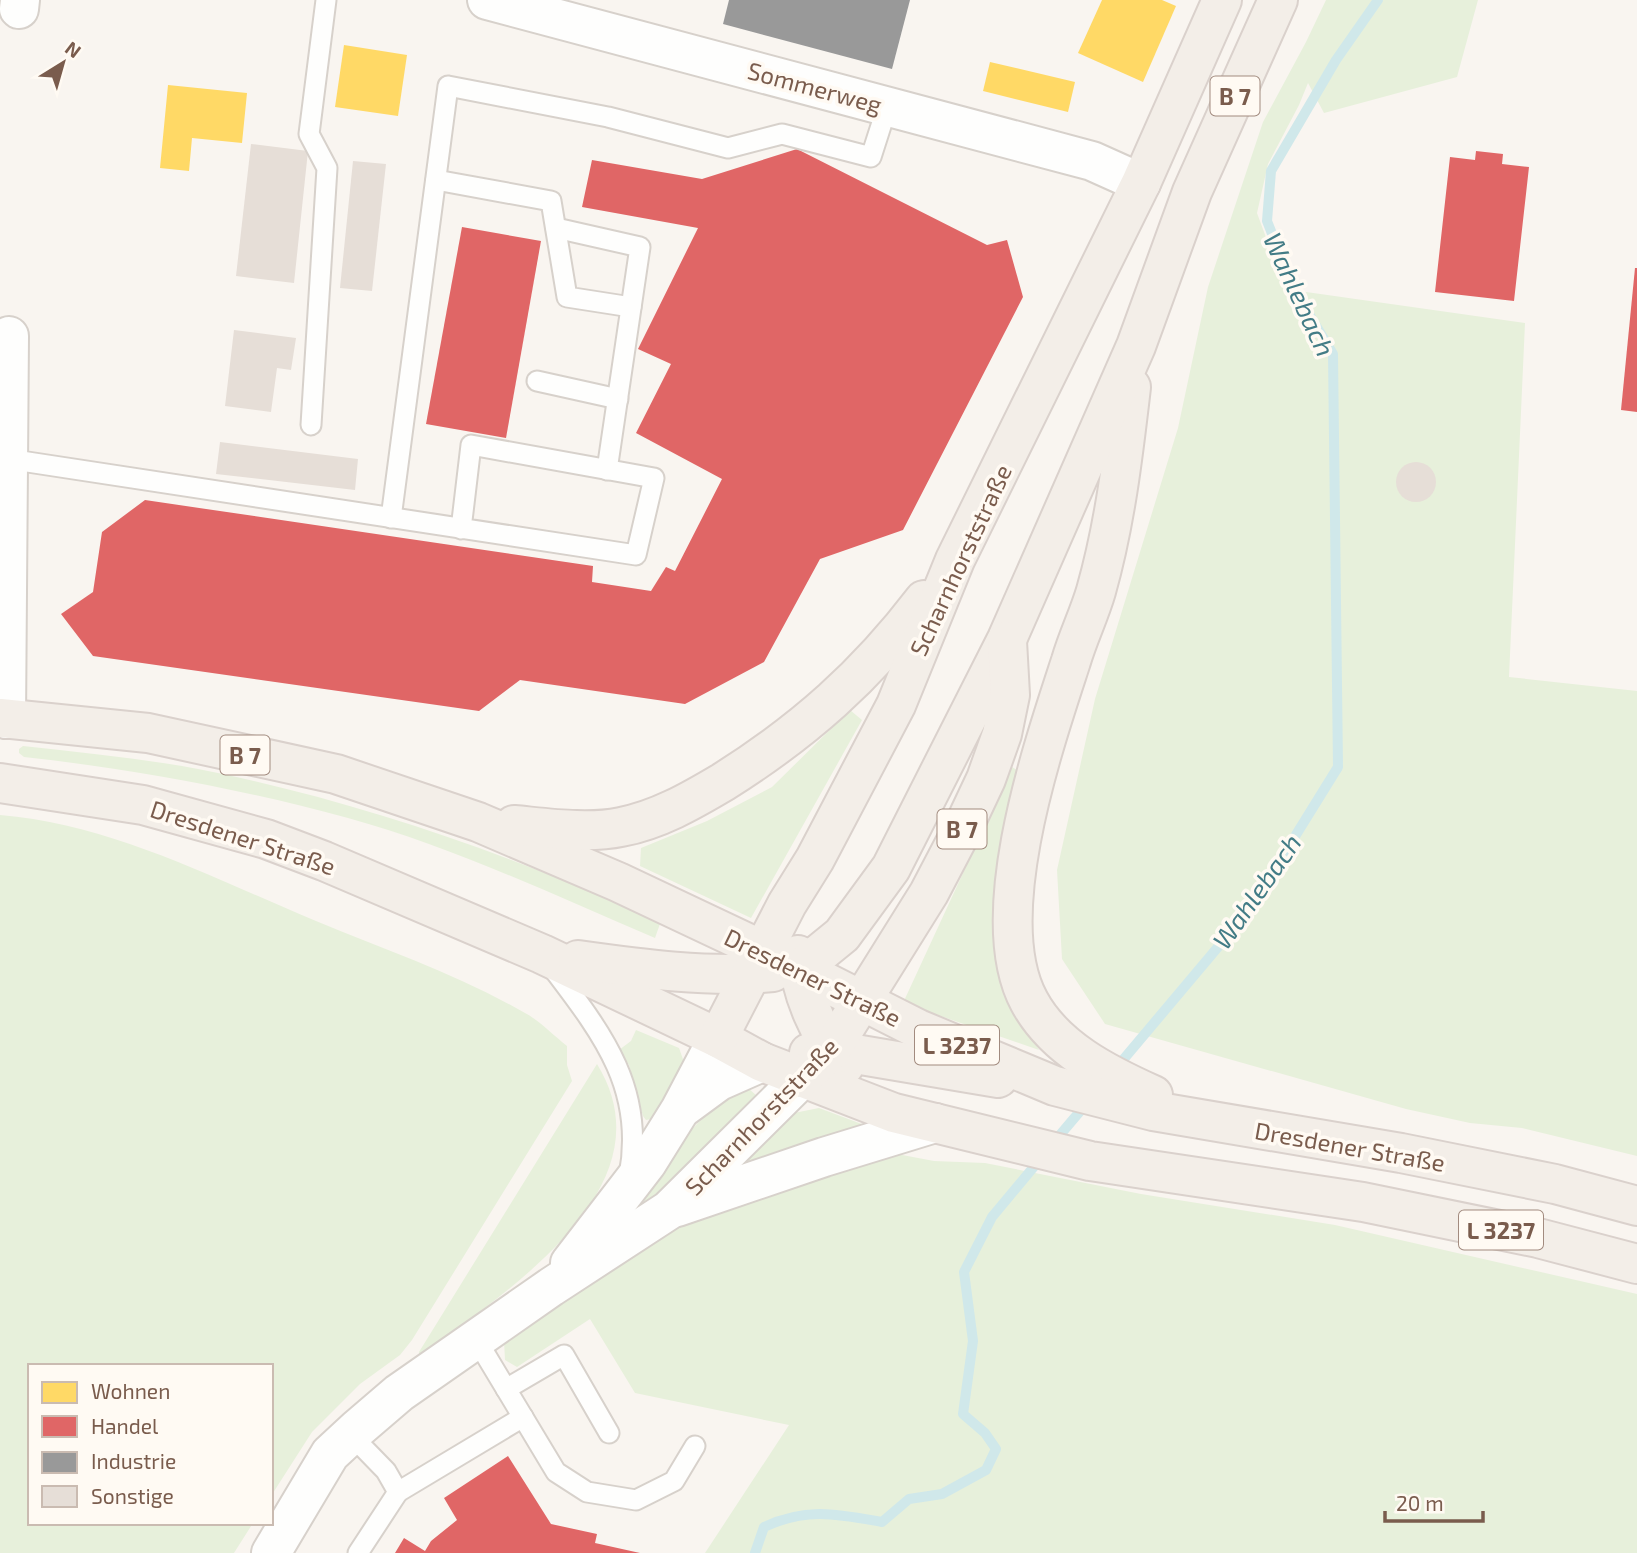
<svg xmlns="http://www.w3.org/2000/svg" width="1637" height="1553" font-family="'Exo 2',sans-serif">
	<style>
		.green { fill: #e7f0db }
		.homes { fill: #ffd966 }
		.shops { fill: #e06666 }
		.industry { fill: #999 }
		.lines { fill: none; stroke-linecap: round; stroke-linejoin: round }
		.stream { stroke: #d0e8ea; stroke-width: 10 }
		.building { fill: #e6ded7 }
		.service-casing { stroke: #d7d1cb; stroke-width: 23 }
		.minor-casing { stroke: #d7d1cb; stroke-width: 42 }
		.primary-casing { stroke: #dad1cc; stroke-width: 42 }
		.service { stroke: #fefefd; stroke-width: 19 }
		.minor { stroke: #fefefd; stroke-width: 38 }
		.primary { stroke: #f3eee8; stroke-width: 38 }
		.labels { text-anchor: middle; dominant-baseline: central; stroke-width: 7; stroke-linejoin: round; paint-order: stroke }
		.shield { fill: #fffaf3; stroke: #a28b7f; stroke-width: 2 }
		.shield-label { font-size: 23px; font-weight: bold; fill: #7a5c4d }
		.street-label { font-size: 24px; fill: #7a5c4d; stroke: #fffaf3 }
		.water-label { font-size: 26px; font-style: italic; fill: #437c86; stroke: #fffaf3 }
	</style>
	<rect width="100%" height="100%" fill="#f9f5f0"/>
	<!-- green -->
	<g class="green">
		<path d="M 1326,0 L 1478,0 L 1457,77 L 1324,113 L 1308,83 L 1299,105 L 1268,164 L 1257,213 L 1285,289 L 1525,323 L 1509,677 L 1637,691 L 1637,1156 L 1522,1128 L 1470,1123 L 1406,1109 L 1105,1024 L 1062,959 L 1057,870 L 1095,699 L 1178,428 L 1208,287 L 1263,122 L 1306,42 Z"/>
		<path d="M 850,710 L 862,720 L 751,918 L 640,866 L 641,848 L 707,821 L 772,787 Z"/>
		<path d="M 23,746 C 76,752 129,757 182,766 C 348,797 506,853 661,921 L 655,938 C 554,895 453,847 348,818 C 241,789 133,769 24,757 L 19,753 L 19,749 Z"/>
		<path d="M 1012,767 L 1025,775 L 1021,1020 L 1039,1050 L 903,1003 Z"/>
		<path d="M 0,815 C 111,824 215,879 316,921 C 386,950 459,975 525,1013 C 540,1021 553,1035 567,1046 L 567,1065 L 572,1081 L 412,1340 L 400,1355 L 360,1384 L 312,1432 L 271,1496 L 271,1366 L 30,1366 L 30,1523 L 253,1523 L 234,1553 L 0,1553 Z"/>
		<path d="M 636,1030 L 679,1048 L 684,1062 L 656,1118 L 646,1120 L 643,1116 L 629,1065 L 619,1050 L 631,1041 Z"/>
		<path d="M 597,1064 C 674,1189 501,1294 419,1357 L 419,1352 Z"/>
		<path d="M 738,1089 L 749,1089 L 757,1096 L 756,1106 L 628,1222 C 658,1170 688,1123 738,1089 Z"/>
		<path d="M 819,1108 L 867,1126 L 749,1167 L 746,1162 L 794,1113 Z"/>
		<path d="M 897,1154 L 934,1161 L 985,1163 L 1141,1194 L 1335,1225 L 1637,1294 L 1637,1553 L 705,1553 L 789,1425 L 635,1393 L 590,1319 L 517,1367 L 505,1360 L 504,1341 L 565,1298 L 670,1232 L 721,1208 Z"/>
	</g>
	<!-- homes -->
	<g class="homes">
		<path d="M 1102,0 L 1162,0 L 1176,6 L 1143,82 L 1078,53 Z"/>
		<path d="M 344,45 L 407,55 L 398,116 L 335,107 Z"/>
		<path d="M 990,62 L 1075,82 L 1068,112 L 983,91 Z"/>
		<path d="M 168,85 L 247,93 L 242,143 L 192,138 L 189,171 L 160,168 Z"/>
	</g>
	<!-- shops -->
	<g class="shops">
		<path d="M 797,149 L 987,245 L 1007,240 L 1023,297 L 903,530 L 820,559 L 764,662 L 685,704 L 520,680 L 479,711 L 93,656 L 61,614 L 93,592 L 102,532 L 145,500 L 593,566 L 592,582 L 651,591 L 666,567 L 675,571 L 722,479 L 636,433 L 671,364 L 638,349 L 698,228 L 582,207 L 592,160 L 702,179 Z"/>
		<path d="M 1476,151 L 1503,154 L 1502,164 L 1529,167 L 1514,301 L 1435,292 L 1450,157 L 1475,160 Z"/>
		<path d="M 462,227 L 541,241 L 506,438 L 426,424 Z"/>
		<path d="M 1635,268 L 1637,268 L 1637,412 L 1621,410 Z"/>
		<path d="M 508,1456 L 551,1524 L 597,1534 L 595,1543 L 640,1553 L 395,1553 L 404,1538 L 425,1551 L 431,1541 L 457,1520 L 444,1498 Z"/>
	</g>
	<!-- industry -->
	<path class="industry" d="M 729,0 L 910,0 L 892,69 L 723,24 Z"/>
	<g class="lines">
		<!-- stream -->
		<g class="stream">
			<path d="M 1117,1067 L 1250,909 L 1338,767 L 1333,354 L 1294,289 L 1267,221 L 1271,171 L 1336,60 L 1378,0"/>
			<path d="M 1054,1142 L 1087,1103"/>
			<path d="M 755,1553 L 764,1527 C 807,1507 837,1514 882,1522 L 909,1499 L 942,1494 L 986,1470 L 996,1449 L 985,1433 L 963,1414 L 973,1341 L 964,1272 L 992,1217 L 1042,1157"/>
		</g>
	</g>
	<!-- building -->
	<g class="building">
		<path d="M 251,144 L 308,151 L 294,283 L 236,276 Z"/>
		<path d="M 353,161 L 386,164 L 372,291 L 340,288 Z"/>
		<path d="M 234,330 L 296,338 L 291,370 L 277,368 L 271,412 L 225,406 Z"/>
		<path d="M 220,442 L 358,459 L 355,490 L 216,474 Z"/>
		<circle cx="1416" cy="482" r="20"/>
	</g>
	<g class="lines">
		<defs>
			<g id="service">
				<path d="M 436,180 L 551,201 L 567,297 L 631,307"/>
				<path d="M 556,228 L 640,247 L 607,470"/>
				<path d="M 537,381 L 618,399"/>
				<path d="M 311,425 L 327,168 L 309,134 L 326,0"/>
				<path d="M 8,459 L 636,555 L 654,478 L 471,445 L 461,529"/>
				<path d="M 391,518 L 448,86 L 608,117 L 728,148 L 782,134 L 871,157 L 887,107"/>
				<path d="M 551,966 C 601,1032 646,1088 629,1176"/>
				<path d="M 476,1339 L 556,1472 L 587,1492 L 636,1500 L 674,1481 L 695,1446"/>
				<path d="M 506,1389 L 564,1355 L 609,1433"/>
				<path d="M 351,1435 L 386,1471 L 398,1492 L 358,1553"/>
				<path d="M 398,1492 L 523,1417"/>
			</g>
			<g id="minor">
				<path d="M 487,0 L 1092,161 L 1141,183"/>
				<path d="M 19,9 L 20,0"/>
				<path d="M 6,719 L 9,336"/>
				<path d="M 685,1106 L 719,1081 L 762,1062"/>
				<path d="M 677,1207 L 824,1157 L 935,1123"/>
				<path d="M 570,1263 L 647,1163 L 680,1110 L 718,1038"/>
				<path d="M 271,1553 L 330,1454 L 357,1429 L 399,1393 L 551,1287 L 669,1210 L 802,1078"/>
			</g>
			<g id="primary">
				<path d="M 1131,387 C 1123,456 1115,524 1096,591 C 1089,615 1078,637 1071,661 C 1043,747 984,917 1029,1001 C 1054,1048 1106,1074 1153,1095"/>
				<path d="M 0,718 L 148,733 L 336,774 L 478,822 L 618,882 L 762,950 L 918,1029 L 1055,1086 L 1153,1111 L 1401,1153 L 1555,1184 L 1637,1206"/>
				<path d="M 0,783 L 143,805 L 266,839 L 324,861 L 542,954 L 718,1038 L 762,1062 L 894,1113 L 1090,1161 L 1363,1202 L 1538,1238 L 1637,1264"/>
				<path d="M 514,825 C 547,828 588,834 621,827 C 658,820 691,801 723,782 C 804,731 866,676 924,600"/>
				<path d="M 798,955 C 800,993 820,1036 844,1066"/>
				<path d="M 578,960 C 642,969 709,978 773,972"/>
				<path d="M 799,970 L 842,935 L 891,868 L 1007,639 L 1136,346 L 1192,192 L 1278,0"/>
				<path d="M 718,1038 L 787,904 L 815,859 L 896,705 L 955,560 L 1141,183 L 1222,0"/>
				<path d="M 809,1053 L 831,1050 L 998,1078"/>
				<path d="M 802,1078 L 831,1050 L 929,893 L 962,830 L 986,779 L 1002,734 L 1010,695 L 1007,641"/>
			</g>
		</defs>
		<!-- service casing -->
		<use href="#service" class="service-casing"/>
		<!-- minor casing -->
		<use href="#minor" class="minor-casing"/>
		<!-- primary casing -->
		<use href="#primary" class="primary-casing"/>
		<!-- service -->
		<use href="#service" class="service"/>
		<!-- minor -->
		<use href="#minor" class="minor"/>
		<!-- primary -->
		<use href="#primary" class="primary"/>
	</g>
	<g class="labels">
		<!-- shield labels -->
		<g class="shield">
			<rect x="1210.5" y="76.5" width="49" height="39" rx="5"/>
			<rect x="220.5" y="735.5" width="49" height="39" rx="5"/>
			<rect x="937.5" y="809.5" width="49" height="39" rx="5"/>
			<rect x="915" y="1025.5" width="84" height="39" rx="5"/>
			<rect x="1459" y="1210.5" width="84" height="39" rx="5"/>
		</g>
		<g class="shield-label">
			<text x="1235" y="96">B 7</text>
			<text x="245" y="755">B 7</text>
			<text x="962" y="829">B 7</text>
			<text x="957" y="1045">L 3237</text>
			<text x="1501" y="1230">L 3237</text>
		</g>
		<!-- street labels -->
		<g class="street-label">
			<text transform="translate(815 87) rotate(15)">Sommerweg</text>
			<text transform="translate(960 560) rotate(-65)">Scharnhorststraße</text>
			<text transform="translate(243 837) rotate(18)">Dresdener Straße</text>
			<text transform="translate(813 977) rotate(26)">Dresdener Straße</text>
			<text transform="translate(761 1116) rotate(-46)">Scharnhorststraße</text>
			<text transform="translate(1350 1146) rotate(10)">Dresdener Straße</text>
		</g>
		<!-- water labels -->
		<g class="water-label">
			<text transform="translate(1300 294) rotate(65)">Wahlebach</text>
			<text transform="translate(1256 891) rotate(-55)">Wahlebach</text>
		</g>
	</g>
	<!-- legend -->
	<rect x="28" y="1364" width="245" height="161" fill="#fffaf3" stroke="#cabbb1" stroke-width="2"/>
	<rect x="42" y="1382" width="35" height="21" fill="#ffd966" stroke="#cabbb1" stroke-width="2"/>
	<text x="91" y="1399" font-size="21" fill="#7a5c4d">Wohnen</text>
	<rect x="42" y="1416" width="35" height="21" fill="#e06666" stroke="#cabbb1" stroke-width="2"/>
	<text x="91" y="1434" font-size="21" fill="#7a5c4d">Handel</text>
	<rect x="42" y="1452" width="35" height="21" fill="#999999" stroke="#cabbb1" stroke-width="2"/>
	<text x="91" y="1469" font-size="21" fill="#7a5c4d">Industrie</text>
	<rect x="42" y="1486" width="35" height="21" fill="#e6ded7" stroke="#cabbb1" stroke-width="2"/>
	<text x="91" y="1504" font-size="21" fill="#7a5c4d">Sonstige</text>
	<!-- north arrow -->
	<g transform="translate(63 63) rotate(37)" stroke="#fffaf3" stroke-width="5" paint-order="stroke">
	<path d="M0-5L12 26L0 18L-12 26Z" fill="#7a5c4d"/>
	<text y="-10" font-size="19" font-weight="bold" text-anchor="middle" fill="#7a5c4d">N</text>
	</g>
	<!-- scale -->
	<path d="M1385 1511v10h98v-10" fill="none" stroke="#7a5c4d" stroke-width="3.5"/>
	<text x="1396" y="1511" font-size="21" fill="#7a5c4d" stroke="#fffaf3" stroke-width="5" paint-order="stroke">20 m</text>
</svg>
